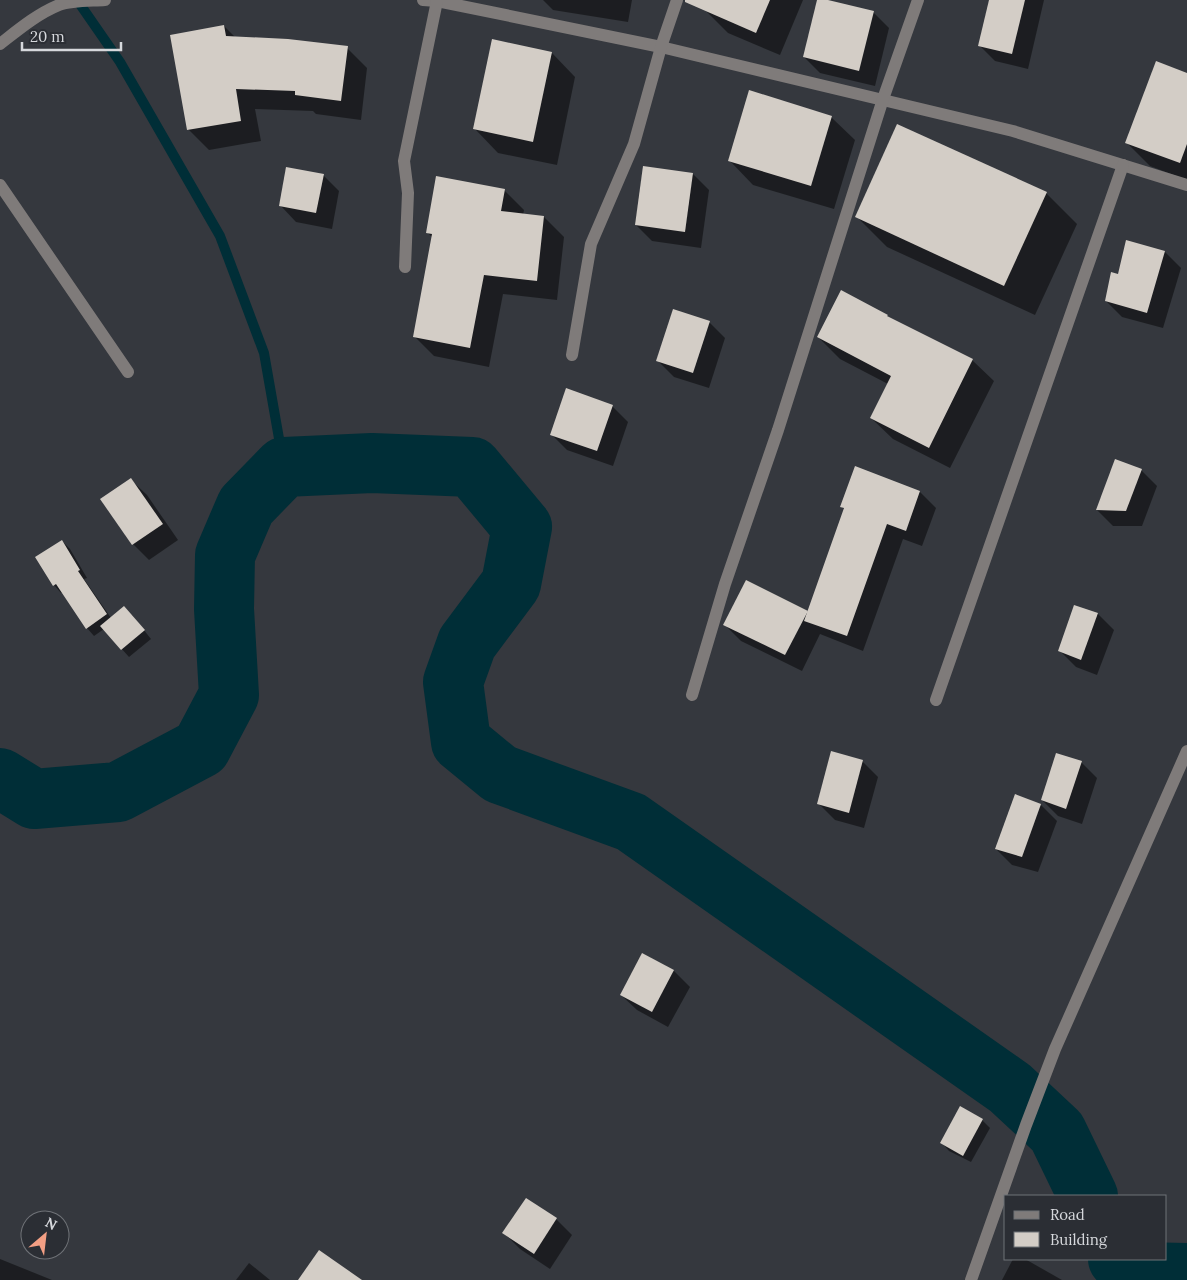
<svg xmlns="http://www.w3.org/2000/svg" width="1187" height="1280" font-family="Lora,serif">
	<style>
		.shadow { fill: #0007 }
		.lines { fill: none; stroke-linecap: round; stroke-linejoin: round }
		.stream { stroke: #002e37; stroke-width: 10 }
		.river { stroke: #002e37; stroke-width: 60 }
		.building { fill: #d3cdc6 }
		.minor { stroke: #7f7b7a; stroke-width: 12 }
	</style>
	<rect width="100%" height="100%" fill="#35383e"/>
	<!-- shadow -->
	<g class="shadow">
		<path d="M 543,0 L 632,0 L 628,22 L 553,10 Z"/>
		<path d="M 709,0 L 803,0 L 780,55 L 728,33 L 705,10 Z"/>
		<path d="M 818,0 L 873,12 L 889,28 L 875,86 L 820,73 L 804,57 Z"/>
		<path d="M 990,0 L 1044,0 L 1028,69 L 995,61 L 979,45 Z"/>
		<path d="M 224,26 L 236,38 L 347,48 L 367,68 L 361,120 L 316,114 L 313,111 L 255,109 L 261,141 L 209,150 L 188,129 Z"/>
		<path d="M 552,53 L 575,77 L 557,165 L 498,153 L 475,129 Z"/>
		<path d="M 1187,74 L 1187,180 L 1150,166 L 1127,143 Z"/>
		<path d="M 831,117 L 855,140 L 834,209 L 753,185 L 730,161 Z"/>
		<path d="M 898,125 L 1046,193 L 1077,224 L 1035,315 L 887,247 L 856,216 Z"/>
		<path d="M 693,174 L 709,190 L 701,248 L 652,241 L 636,225 Z"/>
		<path d="M 323,175 L 339,191 L 332,229 L 296,222 L 280,205 Z"/>
		<path d="M 504,190 L 524,210 L 523,215 L 544,217 L 564,237 L 557,300 L 503,294 L 489,367 L 434,356 L 414,336 L 433,238 L 427,232 Z"/>
		<path d="M 1165,252 L 1181,268 L 1163,328 L 1122,317 L 1106,301 L 1119,275 Z"/>
		<path d="M 887,316 L 891,320 L 972,360 L 994,381 L 950,468 L 893,439 L 871,418 L 888,384 L 840,359 L 818,337 Z"/>
		<path d="M 709,322 L 725,338 L 709,388 L 674,377 L 658,361 Z"/>
		<path d="M 612,406 L 628,422 L 613,466 L 567,450 L 551,434 Z"/>
		<path d="M 1141,470 L 1157,486 L 1142,526 L 1113,526 L 1097,510 Z"/>
		<path d="M 131,480 L 147,495 L 178,540 L 149,560 L 133,544 Z"/>
		<path d="M 920,492 L 936,508 L 922,546 L 903,539 L 863,651 L 820,634 L 802,671 L 741,641 L 725,625 L 809,613 L 845,510 L 841,506 Z"/>
		<path d="M 62,541 L 70,549 L 87,578 L 84,579 L 111,618 L 132,615 L 151,639 L 129,657 L 104,629 L 94,636 L 87,628 L 63,592 L 61,593 L 54,585 Z"/>
		<path d="M 1075,606 L 1098,614 L 1114,630 L 1097,675 L 1076,667 L 1060,651 Z"/>
		<path d="M 862,761 L 878,777 L 864,828 L 835,820 L 819,804 Z"/>
		<path d="M 1081,762 L 1097,778 L 1082,824 L 1058,816 L 1042,800 Z"/>
		<path d="M 1041,805 L 1057,821 L 1038,872 L 1012,865 L 996,849 Z"/>
		<path d="M 643,954 L 674,971 L 690,987 L 668,1027 L 637,1010 L 621,995 Z"/>
		<path d="M 982,1120 L 990,1128 L 971,1162 L 949,1151 L 942,1143 Z"/>
		<path d="M 526,1200 L 556,1219 L 572,1235 L 550,1269 L 520,1249 L 504,1233 Z"/>
		<path d="M 0,1259 L 52,1280 L 0,1280 Z"/>
		<path d="M 1013,1259 L 1025,1259 L 1062,1280 L 1002,1280 Z"/>
		<path d="M 249,1263 L 270,1280 L 236,1280 Z"/>
	</g>
	<g class="lines">
		<!-- stream -->
		<path class="stream" d="M 77,0 L 120,62 L 220,236 L 264,353 L 284,467"/>
		<!-- river -->
		<g class="river">
			<path d="M 0,778 L 34,799 L 118,792 L 201,748 L 229,695 L 224,609 L 225,555 L 246,506 L 284,467 L 372,463 L 472,467 L 522,527 L 511,584 L 467,643 L 453,682 L 461,742 L 500,774 L 631,822 L 1010,1088 L 1057,1132 L 1088,1196"/>
			<path d="M 1118,1259 L 1140,1272 L 1187,1273"/>
		</g>
	</g>
	<!-- building -->
	<g class="building">
		<path d="M 685,0 L 770,0 L 756,33 L 685,2 Z"/>
		<path d="M 817,0 L 828,0 L 874,11 L 859,71 L 803,57 Z"/>
		<path d="M 989,0 L 1025,0 L 1012,54 L 978,46 Z"/>
		<path d="M 224,25 L 226,36 L 288,39 L 348,46 L 341,101 L 295,95 L 295,91 L 236,89 L 241,121 L 187,130 L 170,35 Z"/>
		<path d="M 492,39 L 552,52 L 533,142 L 473,129 Z"/>
		<path d="M 1156,61 L 1187,73 L 1187,144 L 1180,163 L 1125,143 Z"/>
		<path d="M 749,90 L 832,116 L 811,186 L 728,161 Z"/>
		<path d="M 897,124 L 1047,192 L 1004,286 L 855,217 Z"/>
		<path d="M 643,166 L 693,173 L 685,232 L 635,225 Z"/>
		<path d="M 286,167 L 324,174 L 316,213 L 279,206 Z"/>
		<path d="M 436,176 L 505,189 L 501,211 L 544,216 L 537,281 L 484,275 L 470,348 L 413,337 L 432,234 L 426,233 Z"/>
		<path d="M 1126,240 L 1165,251 L 1147,313 L 1105,301 L 1111,272 L 1118,274 Z"/>
		<path d="M 841,290 L 888,315 L 887,316 L 973,359 L 929,448 L 870,418 L 891,376 L 817,337 Z"/>
		<path d="M 673,309 L 710,321 L 693,373 L 656,361 Z"/>
		<path d="M 566,388 L 613,405 L 597,451 L 550,435 Z"/>
		<path d="M 1115,459 L 1142,469 L 1126,511 L 1096,510 Z"/>
		<path d="M 855,466 L 920,491 L 906,531 L 887,524 L 847,636 L 804,621 L 844,508 L 840,507 Z"/>
		<path d="M 131,478 L 163,524 L 132,545 L 100,499 Z"/>
		<path d="M 62,540 L 80,570 L 78,571 L 107,614 L 86,629 L 56,584 L 53,586 L 35,557 Z"/>
		<path d="M 746,580 L 808,611 L 785,655 L 723,625 Z"/>
		<path d="M 1074,605 L 1098,613 L 1081,660 L 1058,651 Z"/>
		<path d="M 124,606 L 145,630 L 121,650 L 100,626 Z"/>
		<path d="M 831,751 L 863,760 L 849,813 L 817,804 Z"/>
		<path d="M 1056,753 L 1082,761 L 1066,809 L 1041,800 Z"/>
		<path d="M 1015,794 L 1041,804 L 1022,857 L 995,849 Z"/>
		<path d="M 642,953 L 674,970 L 652,1012 L 620,995 Z"/>
		<path d="M 960,1106 L 983,1119 L 963,1156 L 940,1143 Z"/>
		<path d="M 526,1198 L 557,1218 L 534,1254 L 502,1233 Z"/>
		<path d="M 319,1250 L 362,1280 L 298,1280 Z"/>
	</g>
	<g class="lines">
		<!-- minor -->
		<g class="minor">
			<path d="M 423,0 L 437,1 L 661,47 L 1013,131 L 1187,185"/>
			<path d="M 0,44 C 18,30 37,14 59,5 C 72,0 90,1 105,0"/>
			<path d="M 0,185 L 128,372"/>
			<path d="M 405,267 L 408,193 L 404,161 L 437,1"/>
			<path d="M 572,355 L 591,244 L 634,144 L 661,47 L 677,0"/>
			<path d="M 692,695 L 725,584 L 778,430 L 883,99 L 918,0"/>
			<path d="M 936,700 L 1123,165"/>
			<path d="M 971,1280 L 1026,1125 L 1055,1049 L 1187,751"/>
		</g>
	</g>
	<!-- legend -->
	<rect x="1004" y="1195" width="162" height="65" fill="#2b2e34" stroke="#6f7277"/>
	<rect x="1014" y="1211" width="25" height="8" fill="#7f7b7a" stroke="#6f7277"/>
	<text x="1050" y="1220" font-size="15" fill="#d6d8dc">Road</text>
	<rect x="1014" y="1232" width="25" height="15" fill="#d3cdc6" stroke="#6f7277"/>
	<text x="1050" y="1245" font-size="15" fill="#d6d8dc">Building</text>
	<!-- north arrow -->
	<g transform="translate(45 1235) rotate(28)"><circle r="24" fill="#2b2e34" stroke="#6f7277"/>
	<path d="M0-4L9 19L0 12L-9 19Z" fill="#f39f84"/>
	<text y="-8" font-size="14" font-weight="bold" text-anchor="middle" fill="#d6d8dc">N</text>
	</g>
	<!-- scale -->
	<path d="M22 42v8h99v-8" fill="none" stroke="#d6d8dc" stroke-width="2.5"/>
	<text x="30" y="42" font-size="15" fill="#d6d8dc" stroke="#2b2e34" stroke-width="4" paint-order="stroke">20 m</text>
</svg>
